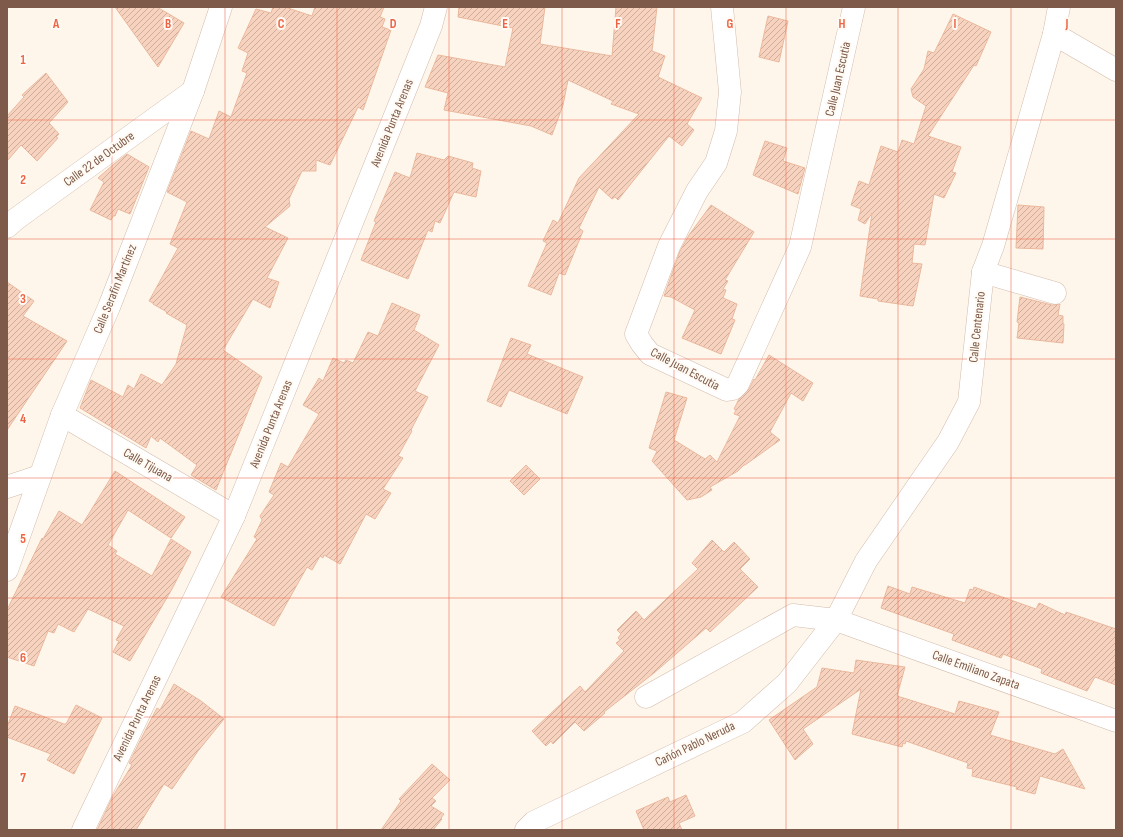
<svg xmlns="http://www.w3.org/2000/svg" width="1123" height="837" font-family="'Sofia Sans Condensed',sans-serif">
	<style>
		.building { fill: url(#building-hatch); stroke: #ebb89d }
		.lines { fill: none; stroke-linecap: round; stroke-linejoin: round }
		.minor-casing { stroke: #d3bcad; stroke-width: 23 }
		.minor { stroke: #fff; stroke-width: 22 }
		.grid { fill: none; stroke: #ed6445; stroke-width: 1; stroke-opacity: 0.55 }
		.labels { text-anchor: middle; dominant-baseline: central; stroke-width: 4; stroke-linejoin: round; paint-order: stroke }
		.street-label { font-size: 13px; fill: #7d5a49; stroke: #fffaf3 }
		.grid-label { font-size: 13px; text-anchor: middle; font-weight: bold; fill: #ed6445; stroke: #fffaf3; stroke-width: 4; stroke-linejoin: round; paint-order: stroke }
	</style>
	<defs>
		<pattern id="building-hatch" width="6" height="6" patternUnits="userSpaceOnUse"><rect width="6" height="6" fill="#f7d3bf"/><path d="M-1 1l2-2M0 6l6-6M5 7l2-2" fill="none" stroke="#cdae9d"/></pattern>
	</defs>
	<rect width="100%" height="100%" fill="#fef6ea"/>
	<!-- building -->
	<g class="building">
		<path d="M 115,7 L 157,7 L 184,23 L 158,67 Z"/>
		<path d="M 273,7 L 285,7 L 312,16 L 315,7 L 384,7 L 380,17 L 385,19 L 382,27 L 391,30 L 363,110 L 358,107 L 330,165 L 316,160 L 316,171 L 302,171 L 289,199 L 290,206 L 265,227 L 288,238 L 267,278 L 279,282 L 270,308 L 253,299 L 223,350 L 262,377 L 216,490 L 191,475 L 197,465 L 160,438 L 158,442 L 151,436 L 146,448 L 80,408 L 91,380 L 123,397 L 128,385 L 134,389 L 141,374 L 162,385 L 176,364 L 187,325 L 166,313 L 167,312 L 153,304 L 153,303 L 149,301 L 178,248 L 170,244 L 187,202 L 167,192 L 191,131 L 209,139 L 219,111 L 231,117 L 247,73 L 242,71 L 248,53 L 238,48 L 256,9 L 271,13 Z"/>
		<path d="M 459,7 L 545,7 L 540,44 L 612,56 L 616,7 L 657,7 L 652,51 L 665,56 L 658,77 L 702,98 L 687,124 L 694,130 L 682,146 L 669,136 L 618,200 L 615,197 L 612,199 L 599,187 L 579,228 L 583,231 L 565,275 L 559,273 L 551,295 L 528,286 L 547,243 L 543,241 L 553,220 L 558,223 L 579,178 L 639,114 L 611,104 L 613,101 L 568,80 L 563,105 L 552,135 L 531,126 L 444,110 L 448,93 L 425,87 L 438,55 L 505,67 L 513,28 L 458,17 Z"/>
		<path d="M 953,14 L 991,32 L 976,66 L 974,65 L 928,136 L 961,147 L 952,172 L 956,173 L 944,198 L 934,194 L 925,245 L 914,244 L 912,263 L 922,264 L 913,306 L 878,301 L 878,299 L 860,296 L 872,213 L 865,224 L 858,220 L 861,209 L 851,205 L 859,181 L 869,185 L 881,146 L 898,152 L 902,140 L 914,144 L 926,106 L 913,97 L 911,89 L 924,69 L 928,51 L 934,53 Z"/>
		<path d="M 768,16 L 788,21 L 779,62 L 759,57 Z"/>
		<path d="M 46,73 L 68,102 L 49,123 L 59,134 L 56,137 L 58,138 L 37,161 L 21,145 L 7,161 L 7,116 L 24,97 L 22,95 Z"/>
		<path d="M 765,141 L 787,148 L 783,161 L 805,168 L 798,194 L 753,175 Z"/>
		<path d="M 417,153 L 444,160 L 448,156 L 473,163 L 472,168 L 481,171 L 476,197 L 454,192 L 440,223 L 435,221 L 432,232 L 428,230 L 408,279 L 361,260 L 376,222 L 374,221 L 395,172 L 410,178 Z"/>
		<path d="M 127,154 L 149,167 L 130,214 L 118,209 L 115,216 L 113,216 L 111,220 L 90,210 L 104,182 L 98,178 L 114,164 Z"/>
		<path d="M 711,205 L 754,232 L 725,280 L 728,281 L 723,289 L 726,290 L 723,298 L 737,304 L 732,319 L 735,320 L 721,354 L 682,338 L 695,310 L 671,297 L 664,296 L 680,251 L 689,235 Z"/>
		<path d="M 1018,205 L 1044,207 L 1043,249 L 1016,248 Z"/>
		<path d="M 7,282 L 34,301 L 23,316 L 67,341 L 7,430 Z"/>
		<path d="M 1020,297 L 1052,305 L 1060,304 L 1058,315 L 1063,316 L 1063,324 L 1064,324 L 1063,343 L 1017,338 L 1019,323 L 1017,322 Z"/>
		<path d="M 392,303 L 420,315 L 414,330 L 439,345 L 415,391 L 428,397 L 411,430 L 412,431 L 398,456 L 403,458 L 383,489 L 391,493 L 375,519 L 366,514 L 340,564 L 324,555 L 323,558 L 320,556 L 312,570 L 307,567 L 274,626 L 221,597 L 257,539 L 254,537 L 262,520 L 260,516 L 274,495 L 269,492 L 281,463 L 288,467 L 319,414 L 303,405 L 319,378 L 323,381 L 333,358 L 344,363 L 346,360 L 353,363 L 368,332 L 378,336 Z"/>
		<path d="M 511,338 L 531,345 L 527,354 L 583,377 L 567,414 L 509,390 L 501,407 L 487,401 Z"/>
		<path d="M 769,355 L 813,383 L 803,401 L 791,393 L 770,432 L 780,440 L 745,465 L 744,465 L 738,471 L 710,487 L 712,490 L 701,497 L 687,500 L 652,461 L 657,451 L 649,448 L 666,392 L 687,398 L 674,440 L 705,459 L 710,455 L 717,462 L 740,416 L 734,414 L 736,410 L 734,409 L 739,399 L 749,389 L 754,379 L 755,380 Z"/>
		<path d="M 526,465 L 540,479 L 524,495 L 510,481 Z"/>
		<path d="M 115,471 L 185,517 L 171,538 L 128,510 L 108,545 L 117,551 L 115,554 L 152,576 L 171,539 L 191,552 L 172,589 L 130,661 L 113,652 L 119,641 L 116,640 L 124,626 L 88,609 L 74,632 L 58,624 L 54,633 L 48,631 L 34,666 L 7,657 L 7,610 L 42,538 L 43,539 L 59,511 L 82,525 Z"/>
		<path d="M 712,540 L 724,552 L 734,542 L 750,559 L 740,569 L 758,587 L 710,632 L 706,628 L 654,673 L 604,712 L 605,713 L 584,731 L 575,722 L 553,744 L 551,741 L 546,746 L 532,731 L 580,686 L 585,692 L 624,651 L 616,643 L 620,640 L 618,638 L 621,634 L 617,630 L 636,611 L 644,620 L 698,569 L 692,563 Z"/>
		<path d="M 888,586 L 910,594 L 912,587 L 965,603 L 970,589 L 973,590 L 974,587 L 1036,609 L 1039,603 L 1065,615 L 1066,612 L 1116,629 L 1116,685 L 1095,677 L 1087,691 L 1041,673 L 1042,669 L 1003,654 L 1001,658 L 952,640 L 954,634 L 881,608 Z"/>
		<path d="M 856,660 L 905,667 L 897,696 L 955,714 L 959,701 L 999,712 L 990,735 L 1055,754 L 1063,749 L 1085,789 L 1040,776 L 1035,794 L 1016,789 L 1017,787 L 972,776 L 973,769 L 967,768 L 968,763 L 906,741 L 905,744 L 903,743 L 902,747 L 852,734 L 861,689 L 803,729 L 813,744 L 795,760 L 769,720 L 817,687 L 822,668 L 854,673 Z"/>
		<path d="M 174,684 L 201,701 L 224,719 L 198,751 L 172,789 L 164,784 L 136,830 L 97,830 L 113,796 L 132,765 L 129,763 L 146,729 L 157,708 L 160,710 Z"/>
		<path d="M 76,705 L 102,718 L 74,774 L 47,760 L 51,754 L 7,737 L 7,727 L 15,706 L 64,724 L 66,724 Z"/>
		<path d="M 432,764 L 450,780 L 432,798 L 436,801 L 431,806 L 444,814 L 441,818 L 442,819 L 433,830 L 381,830 L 401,801 L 399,799 Z"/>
		<path d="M 686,795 L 695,816 L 679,823 L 682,830 L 644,830 L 636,811 L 668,797 L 670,802 Z"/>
	</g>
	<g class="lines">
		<defs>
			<g id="minor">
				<path d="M 722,7 L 730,92 L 726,131 L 716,163 L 697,191 L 669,246 L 636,334 L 642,344 L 650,354 L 727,390 L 733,389 L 738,384 L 800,247 L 854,7"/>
				<path d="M 1054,34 L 1116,70"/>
				<path d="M 7,227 L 16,219 L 193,91"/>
				<path d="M 983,272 L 1055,293"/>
				<path d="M 62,415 L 234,516"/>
				<path d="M 7,487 L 40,476"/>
				<path d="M 7,570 L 62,415 L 109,307 L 193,91 L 221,7"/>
				<path d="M 646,697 L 793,615 L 836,620 L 1116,721"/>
				<path d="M 83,830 L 234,516 L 431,26 L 436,7"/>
				<path d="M 526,830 L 534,822 L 743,722 L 787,683 L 836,620 L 866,561 L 948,442 L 969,402 L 983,272 L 993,246 L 1054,34 L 1059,7"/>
			</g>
		</defs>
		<!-- minor casing -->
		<use href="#minor" class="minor-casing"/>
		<!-- minor -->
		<use href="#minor" class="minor"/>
	</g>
	<!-- grid -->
	<path class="grid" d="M 112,7 L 112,830M 225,7 L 225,830M 337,7 L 337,830M 449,7 L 449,830M 562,7 L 562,830M 674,7 L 674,830M 786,7 L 786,830M 898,7 L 898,830M 1011,7 L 1011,830M 7,120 L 1116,120M 7,239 L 1116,239M 7,359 L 1116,359M 7,478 L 1116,478M 7,598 L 1116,598M 7,717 L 1116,717"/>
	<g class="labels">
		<!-- street labels -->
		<g class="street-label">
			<text transform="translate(838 79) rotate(-77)">Calle Juan Escutia</text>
			<text transform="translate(392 123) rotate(-68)">Avenida Punta Arenas</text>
			<text transform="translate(99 159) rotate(-36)">Calle 22 de Octubre</text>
			<text transform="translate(115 289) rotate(-68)">Calle Serafín Martínez</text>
			<text transform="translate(977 327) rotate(-84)">Calle Centenario</text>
			<text transform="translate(685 369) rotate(28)">Calle Juan Escutia</text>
			<text transform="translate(271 424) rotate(-68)">Avenida Punta Arenas</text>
			<text transform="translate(148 465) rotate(30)">Calle Tijuana</text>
			<text transform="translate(976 670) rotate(20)">Calle Emiliano Zapata</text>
			<text transform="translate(137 718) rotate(-64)">Avenida Punta Arenas</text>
			<text transform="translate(695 744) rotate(-26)">Cañón Pablo Neruda</text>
		</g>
	</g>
	<g class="grid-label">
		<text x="56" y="28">A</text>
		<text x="168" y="28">B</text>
		<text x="281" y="28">C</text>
		<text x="393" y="28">D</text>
		<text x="505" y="28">E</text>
		<text x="618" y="28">F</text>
		<text x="730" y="28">G</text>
		<text x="842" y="28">H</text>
		<text x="955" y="28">I</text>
		<text x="1067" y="28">J</text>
		<text x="23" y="64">1</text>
		<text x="23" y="184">2</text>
		<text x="23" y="303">3</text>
		<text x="23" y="423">4</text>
		<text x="23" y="543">5</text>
		<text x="23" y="662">6</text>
		<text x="23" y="782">7</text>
	</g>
	<!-- border -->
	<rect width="1123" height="837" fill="none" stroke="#7d5a49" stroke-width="16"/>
</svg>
